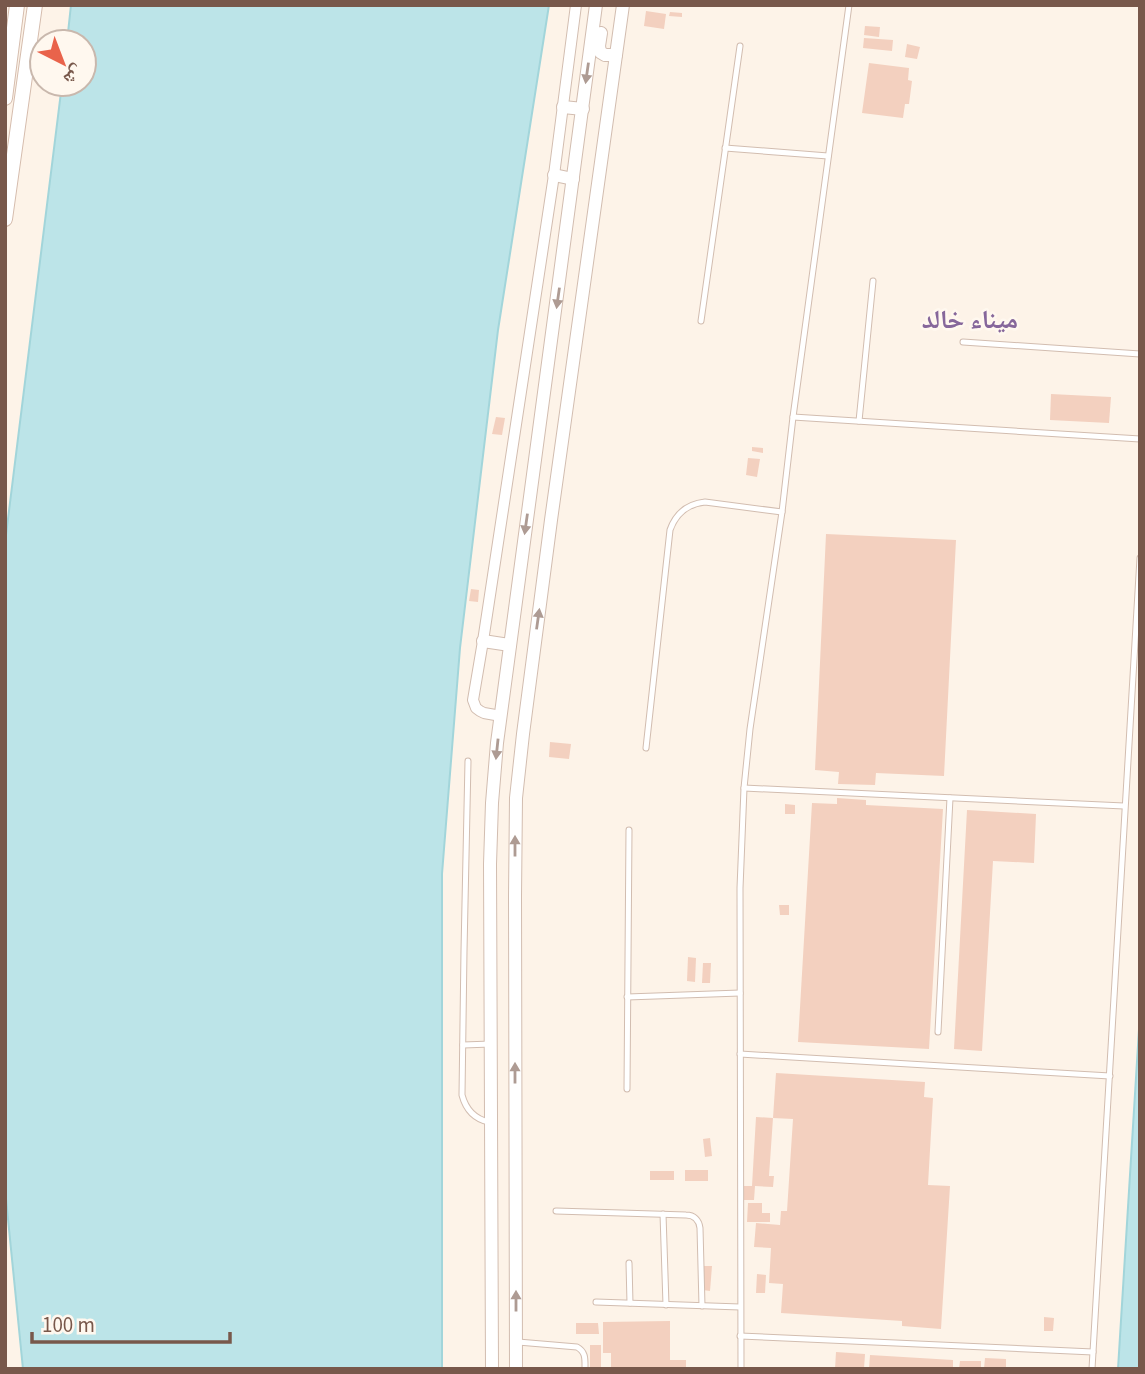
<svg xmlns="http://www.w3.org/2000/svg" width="1145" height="1374" font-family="'Source Sans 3','Noto Naskh Arabic',sans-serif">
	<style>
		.water { fill: #bce4e8; stroke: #a2d5da; stroke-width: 2 }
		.building { fill: #f3d0bf }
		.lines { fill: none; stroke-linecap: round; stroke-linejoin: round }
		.service-casing { stroke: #d2bdb0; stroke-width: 7 }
		.minor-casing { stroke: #d2bdb0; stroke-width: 12 }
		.tertiary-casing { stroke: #d2bdb0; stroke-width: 14 }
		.secondary-casing { stroke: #d5bcad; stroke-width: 16 }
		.service { stroke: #fff; stroke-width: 5 }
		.minor { stroke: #fff; stroke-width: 10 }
		.tertiary { stroke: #fff; stroke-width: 12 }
		.secondary { stroke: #fff; stroke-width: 14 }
		.oneway { fill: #ae9b93 }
		.labels { text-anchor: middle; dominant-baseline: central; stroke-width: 5; stroke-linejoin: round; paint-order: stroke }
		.district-label { font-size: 26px; font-weight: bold; fill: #86679b; stroke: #fff8ef }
	</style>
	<rect width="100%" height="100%" fill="#fdf3e8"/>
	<!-- water -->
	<g class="water">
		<path d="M 71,5 L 549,5 L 498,330 L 460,648 L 442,874 L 442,1369 L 23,1369 L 5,1189 L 5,543 L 62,84 L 84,84 L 84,42 L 67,42 Z"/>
		<path d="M 1140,1013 L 1140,1369 L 1118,1369 Z"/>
	</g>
	<!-- building -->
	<g class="building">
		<path d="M 646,11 L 666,14 L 664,29 L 644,26 Z"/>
		<path d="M 670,12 L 682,13 L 682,17 L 669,16 Z"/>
		<path d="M 865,26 L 880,27 L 879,37 L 864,35 Z"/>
		<path d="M 864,38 L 893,40 L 892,51 L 863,48 Z"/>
		<path d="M 907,44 L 920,47 L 917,59 L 905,57 Z"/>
		<path d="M 869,63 L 909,68 L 908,80 L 912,81 L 909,104 L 905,104 L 903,118 L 862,113 Z"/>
		<path d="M 1051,394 L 1111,397 L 1109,423 L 1050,420 Z"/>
		<path d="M 496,417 L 505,418 L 502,435 L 492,434 Z"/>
		<path d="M 752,447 L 763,448 L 763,453 L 752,451 Z"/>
		<path d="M 748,458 L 760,459 L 757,477 L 746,475 Z"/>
		<path d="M 826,534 L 956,540 L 944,776 L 876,773 L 875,785 L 838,784 L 839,772 L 815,770 Z"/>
		<path d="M 471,589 L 479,590 L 478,602 L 469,601 Z"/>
		<path d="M 550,742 L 571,744 L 569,759 L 549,757 Z"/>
		<path d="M 837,798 L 866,800 L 866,805 L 943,809 L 929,1049 L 798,1042 L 812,803 L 837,804 Z"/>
		<path d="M 785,804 L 795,805 L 795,814 L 785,814 Z"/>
		<path d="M 967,810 L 1036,814 L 1034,863 L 993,861 L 982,1051 L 954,1049 Z"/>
		<path d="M 779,905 L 789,905 L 789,915 L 780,915 Z"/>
		<path d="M 688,957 L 696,958 L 695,982 L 687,981 Z"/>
		<path d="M 703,963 L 711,963 L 710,983 L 702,983 Z"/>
		<path d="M 776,1073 L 925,1082 L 924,1097 L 933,1098 L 928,1185 L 950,1186 L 941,1329 L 902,1326 L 902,1321 L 781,1313 L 783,1284 L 769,1283 L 771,1248 L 754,1247 L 756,1223 L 780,1225 L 781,1211 L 787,1211 L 793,1119 L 773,1118 Z"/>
		<path d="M 756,1117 L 773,1118 L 769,1176 L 774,1176 L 773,1187 L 755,1186 L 754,1200 L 741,1200 L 742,1186 L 752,1186 Z"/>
		<path d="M 710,1138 L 712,1156 L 705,1157 L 703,1139 Z"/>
		<rect x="685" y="1170" width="23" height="11"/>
		<rect x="650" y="1171" width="24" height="9"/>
		<path d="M 748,1203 L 762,1203 L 762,1213 L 770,1213 L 770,1222 L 747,1222 Z"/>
		<path d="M 704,1266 L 712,1266 L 710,1291 L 703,1290 Z"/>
		<path d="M 757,1274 L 766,1275 L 765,1293 L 756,1293 Z"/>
		<path d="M 1044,1317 L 1054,1318 L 1053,1331 L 1044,1331 Z"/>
		<path d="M 670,1321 L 670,1360 L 686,1360 L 686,1369 L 611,1369 L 611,1353 L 603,1353 L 603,1322 Z"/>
		<path d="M 576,1323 L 598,1323 L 599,1334 L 576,1334 Z"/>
		<rect x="590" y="1345" width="11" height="24"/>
		<path d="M 836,1352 L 865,1354 L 864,1369 L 835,1369 Z"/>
		<path d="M 870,1355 L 953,1360 L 953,1369 L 869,1369 Z"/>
		<path d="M 985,1358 L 1006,1359 L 1006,1369 L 984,1369 Z"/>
		<path d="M 960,1361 L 981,1361 L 981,1369 L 959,1369 Z"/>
	</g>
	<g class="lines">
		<defs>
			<g id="service">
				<path d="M 725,148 L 828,156"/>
				<path d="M 701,321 L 740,46"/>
				<path d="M 963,342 L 1140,354"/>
				<path d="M 793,417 L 1140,439"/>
				<path d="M 859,421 L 873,281"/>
				<path d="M 646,748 L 670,530 C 676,513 687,504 705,502 L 782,512"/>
				<path d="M 468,761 L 464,951 L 462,1095 C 466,1110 474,1119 489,1122"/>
				<path d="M 744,788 L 1124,806"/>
				<path d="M 627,997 L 740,993"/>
				<path d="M 938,1032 L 950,798"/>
				<path d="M 463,1045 L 491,1044"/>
				<path d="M 740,1054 L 1110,1076"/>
				<path d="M 627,1089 L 629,830"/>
				<path d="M 556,1211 L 686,1215 C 694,1215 699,1220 700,1228 L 702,1306"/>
				<path d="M 663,1214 L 666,1305"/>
				<path d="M 629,1263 L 630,1303"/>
				<path d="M 596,1302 L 740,1307"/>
				<path d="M 740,1336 L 1093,1352"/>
				<path d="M 518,1342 L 577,1347 C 586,1352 585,1359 585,1369"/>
				<path d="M 741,1369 L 740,888 L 744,788 L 750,729 L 782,512 L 793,417 L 849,5"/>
				<path d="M 1092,1369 L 1140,558"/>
			</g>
			<path id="minor" d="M 501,716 L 484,713 L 480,711 L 476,708 L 473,700 L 483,641 L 554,175 L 576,5"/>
			<g id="tertiary">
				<path d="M 601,33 L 599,46 L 600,52 L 605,55 L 616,55"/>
				<path d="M 563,107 L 583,109"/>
				<path d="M 554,175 L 573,179"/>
				<path d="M 483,641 L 510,645"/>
				<path d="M 492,1369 L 490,864 L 492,803 L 497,743 L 596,5"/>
				<path d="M 516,1369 L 515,896 L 516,798 L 523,734 L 551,520 L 623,5"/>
			</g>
			<g id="secondary">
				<path d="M 5,98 L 17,5"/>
				<path d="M 5,219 L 35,5"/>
			</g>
		</defs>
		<!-- service casing -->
		<use href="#service" class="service-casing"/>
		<!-- minor casing -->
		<use href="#minor" class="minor-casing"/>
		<!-- tertiary casing -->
		<use href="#tertiary" class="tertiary-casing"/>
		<!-- secondary casing -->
		<use href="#secondary" class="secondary-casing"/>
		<!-- service -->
		<use href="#service" class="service"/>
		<!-- minor -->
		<use href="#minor" class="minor"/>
		<!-- tertiary -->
		<use href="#tertiary" class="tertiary"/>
		<!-- secondary -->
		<use href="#secondary" class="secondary"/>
	</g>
	<!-- one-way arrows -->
	<defs><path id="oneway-solid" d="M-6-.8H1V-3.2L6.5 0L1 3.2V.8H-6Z" transform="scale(1.75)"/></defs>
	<g class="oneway">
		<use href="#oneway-solid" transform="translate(587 73) rotate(98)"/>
		<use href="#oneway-solid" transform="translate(558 298) rotate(98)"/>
		<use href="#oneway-solid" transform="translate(526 524) rotate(98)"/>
		<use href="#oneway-solid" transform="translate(538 619) rotate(-82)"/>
		<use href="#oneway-solid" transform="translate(497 749) rotate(96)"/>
		<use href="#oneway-solid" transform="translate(515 846) rotate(-90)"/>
		<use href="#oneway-solid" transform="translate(515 1073) rotate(-90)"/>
		<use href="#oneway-solid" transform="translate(516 1301) rotate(-90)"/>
	</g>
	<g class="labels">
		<!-- district labels -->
		<g class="district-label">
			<text x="970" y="319">ميناء خالد</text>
		</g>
	</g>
	<!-- border -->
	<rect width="1145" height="1374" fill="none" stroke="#78584b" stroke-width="14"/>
	<!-- north arrow -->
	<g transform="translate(63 63) rotate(138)"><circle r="33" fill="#fff8ef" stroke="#c9b8ad" stroke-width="2"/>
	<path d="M0-5L12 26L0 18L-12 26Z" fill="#e9634b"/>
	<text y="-10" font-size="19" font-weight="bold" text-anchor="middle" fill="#78584b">ش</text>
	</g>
	<!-- scale -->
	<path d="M32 1332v10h198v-10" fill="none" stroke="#78584b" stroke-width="3.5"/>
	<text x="42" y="1332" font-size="21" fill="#78584b" stroke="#fff8ef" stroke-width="5" paint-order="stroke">100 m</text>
</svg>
